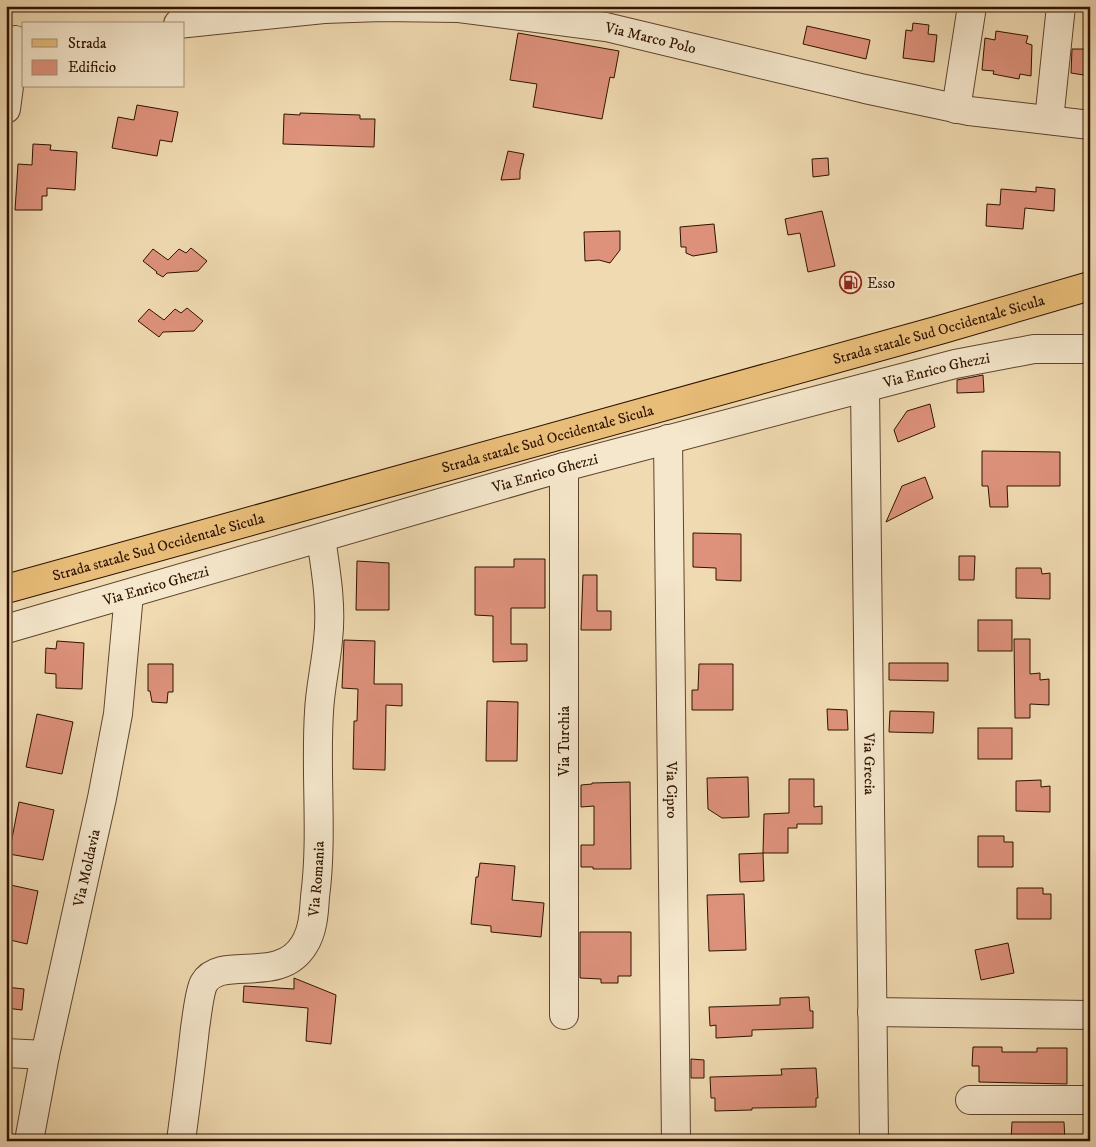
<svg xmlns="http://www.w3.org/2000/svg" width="1096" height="1147" font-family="'IM FELL DW Pica',serif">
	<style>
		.building { fill: #de927c; stroke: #2e1200 }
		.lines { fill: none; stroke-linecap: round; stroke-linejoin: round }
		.minor-casing { stroke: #5e442c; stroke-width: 30 }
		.major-casing { stroke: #2e1200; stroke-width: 30 }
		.minor { stroke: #f5e7cc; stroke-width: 28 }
		.major { stroke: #e8bd78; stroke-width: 28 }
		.labels { text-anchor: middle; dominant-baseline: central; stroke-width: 4; stroke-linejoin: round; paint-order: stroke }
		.street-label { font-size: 15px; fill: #2e1200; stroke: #f5e7cc }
		.poi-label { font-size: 15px; fill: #2e1200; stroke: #f5e7cc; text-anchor: start }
	</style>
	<rect width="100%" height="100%" fill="#f0dab1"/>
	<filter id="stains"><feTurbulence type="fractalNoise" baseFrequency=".004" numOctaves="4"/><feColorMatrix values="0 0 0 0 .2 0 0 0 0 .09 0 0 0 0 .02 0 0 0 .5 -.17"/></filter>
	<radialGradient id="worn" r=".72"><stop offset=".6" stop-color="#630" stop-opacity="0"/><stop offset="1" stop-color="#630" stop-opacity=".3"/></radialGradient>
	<!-- building -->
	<g class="building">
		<path d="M 913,23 L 929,25 L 928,34 L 937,35 L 934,62 L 903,58 L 906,30 L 912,31 Z"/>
		<path d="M 807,26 L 870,40 L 866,59 L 803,44 Z"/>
		<path d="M 996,31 L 1028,36 L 1026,43 L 1032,45 L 1031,76 L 1020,74 L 1019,79 L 993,74 L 994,71 L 982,70 L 985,38 L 995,40 Z"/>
		<path d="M 518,33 L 619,51 L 614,78 L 610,77 L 602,119 L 533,107 L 537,84 L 510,80 Z"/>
		<path d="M 1072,49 L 1090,49 L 1090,76 L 1071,73 Z"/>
		<path d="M 137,105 L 178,112 L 172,142 L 160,140 L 157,156 L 112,148 L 118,117 L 134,120 Z"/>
		<path d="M 300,113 L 360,115 L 360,119 L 375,119 L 374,147 L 283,144 L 284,114 L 300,115 Z"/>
		<path d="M 33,144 L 51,145 L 50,150 L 77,152 L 75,190 L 47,188 L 47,196 L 42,196 L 42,210 L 15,210 L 18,164 L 32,165 Z"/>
		<path d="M 508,151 L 524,154 L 520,171 L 520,179 L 501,180 Z"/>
		<path d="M 828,158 L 829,175 L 813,177 L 812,159 Z"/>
		<path d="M 1036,187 L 1055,189 L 1054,211 L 1025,208 L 1023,229 L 986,226 L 987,204 L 1000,205 L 1001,189 L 1036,192 Z"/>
		<path d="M 822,211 L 835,266 L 808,272 L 800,233 L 788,235 L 785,219 Z"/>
		<path d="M 714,224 L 717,252 L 693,256 L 686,253 L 686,247 L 681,247 L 680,227 Z"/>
		<path d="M 620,231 L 620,250 L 610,263 L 599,260 L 585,261 L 584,232 Z"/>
		<path d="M 191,248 L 207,261 L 198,271 L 167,273 L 163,277 L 156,273 L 157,272 L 143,261 L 153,249 L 168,260 L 179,249 L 186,253 Z"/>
		<path d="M 187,308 L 203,321 L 194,331 L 163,332 L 159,337 L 138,321 L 149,309 L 164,320 L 175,309 L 181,313 Z"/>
		<path d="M 983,375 L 984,392 L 957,393 L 957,380 Z"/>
		<path d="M 930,404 L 935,427 L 898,442 L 894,430 L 907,411 Z"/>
		<path d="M 982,451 L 1060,452 L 1060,486 L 1007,486 L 1008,507 L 990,507 L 988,486 L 982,486 Z"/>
		<path d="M 925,477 L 933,498 L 886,522 L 902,486 Z"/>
		<path d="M 693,533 L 741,534 L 741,581 L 716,580 L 716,568 L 693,567 Z"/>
		<path d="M 959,556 L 975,556 L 974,580 L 959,580 Z"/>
		<path d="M 514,559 L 545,559 L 545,608 L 511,608 L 511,644 L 527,644 L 527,661 L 493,662 L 493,616 L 475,615 L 475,567 L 514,567 Z"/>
		<path d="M 357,561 L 389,563 L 389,610 L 356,610 Z"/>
		<path d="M 1016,568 L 1041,568 L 1042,574 L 1050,573 L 1050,599 L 1016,598 Z"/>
		<path d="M 583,575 L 597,575 L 597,611 L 611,611 L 611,630 L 581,630 Z"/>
		<rect x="978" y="620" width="34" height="31"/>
		<path d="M 1014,639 L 1030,639 L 1030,674 L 1040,673 L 1040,680 L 1049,679 L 1049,705 L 1030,704 L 1030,718 L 1015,718 Z"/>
		<path d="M 344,640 L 375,641 L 374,684 L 402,684 L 402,706 L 386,705 L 385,770 L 353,769 L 354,721 L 357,721 L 358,689 L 342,688 Z"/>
		<path d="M 57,641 L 84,643 L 82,689 L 56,688 L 56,674 L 45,673 L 46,648 L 56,649 Z"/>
		<path d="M 889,663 L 948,663 L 948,681 L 889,680 Z"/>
		<path d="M 148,664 L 173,664 L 173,692 L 168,692 L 167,703 L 152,702 L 150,691 L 148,691 Z"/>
		<path d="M 699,664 L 733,664 L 733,710 L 692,710 L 692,690 L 698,690 Z"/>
		<path d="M 487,701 L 518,702 L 517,761 L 486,761 Z"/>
		<path d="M 827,709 L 847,710 L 848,730 L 828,730 Z"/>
		<path d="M 890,711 L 934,712 L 933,733 L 889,732 Z"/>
		<path d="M 37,714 L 73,722 L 62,774 L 26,767 Z"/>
		<rect x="978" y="728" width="34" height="31"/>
		<path d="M 748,777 L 749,817 L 722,818 L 708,809 L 707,778 Z"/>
		<path d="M 789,779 L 814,779 L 814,807 L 822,806 L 822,824 L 797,824 L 797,828 L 788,828 L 788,853 L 763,853 L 764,814 L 789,813 Z"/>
		<path d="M 1041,780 L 1041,787 L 1050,786 L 1050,812 L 1016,811 L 1016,781 Z"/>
		<path d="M 630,782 L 631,869 L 593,869 L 593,867 L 581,867 L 581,845 L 594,845 L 594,806 L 581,807 L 581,785 L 592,784 L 592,783 Z"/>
		<path d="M 19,802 L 54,810 L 43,860 L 9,854 Z"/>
		<path d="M 978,836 L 1004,836 L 1004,842 L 1013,842 L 1013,867 L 978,867 Z"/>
		<path d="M 763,853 L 764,881 L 740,882 L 739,854 Z"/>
		<path d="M 480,863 L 515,866 L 512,900 L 544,903 L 541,937 L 491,932 L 491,926 L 471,924 L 476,877 L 478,877 Z"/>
		<path d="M 6,884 L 38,891 L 27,944 L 6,939 Z"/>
		<path d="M 1017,888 L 1043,888 L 1043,894 L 1051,894 L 1051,919 L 1017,919 Z"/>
		<path d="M 744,894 L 746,950 L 709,951 L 707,895 Z"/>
		<path d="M 580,932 L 631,932 L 631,976 L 618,976 L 618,983 L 601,983 L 601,979 L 580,978 Z"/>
		<path d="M 1008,943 L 1014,973 L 981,980 L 975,950 Z"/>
		<path d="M 294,978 L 336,995 L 331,1044 L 306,1041 L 308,1008 L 243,1002 L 244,986 L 294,989 Z"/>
		<path d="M 6,987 L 24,989 L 22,1010 L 6,1008 Z"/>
		<path d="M 809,997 L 810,1011 L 813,1011 L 813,1028 L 752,1030 L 752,1036 L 716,1038 L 716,1025 L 710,1026 L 709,1007 L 780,1005 L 780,998 Z"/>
		<path d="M 973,1047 L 1002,1047 L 1002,1052 L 1037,1052 L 1037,1048 L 1067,1048 L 1067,1084 L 979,1082 L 979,1066 L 972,1066 Z"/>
		<path d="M 691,1059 L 704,1060 L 704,1078 L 691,1078 Z"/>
		<path d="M 816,1068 L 818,1098 L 816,1098 L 816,1107 L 752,1108 L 752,1110 L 715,1111 L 715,1098 L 711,1098 L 710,1077 L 782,1075 L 781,1069 Z"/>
		<path d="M 1012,1122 L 1064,1122 L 1065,1141 L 1011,1141 Z"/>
	</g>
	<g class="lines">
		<defs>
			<g id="minor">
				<path id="s1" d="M 178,24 L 324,9 L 382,7 L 459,8 L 606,27 L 865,89 L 969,111 L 1090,125"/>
				<path d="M 6,109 L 15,40"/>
				<path d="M 956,109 L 972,6"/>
				<path d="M 1049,120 L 1061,6"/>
				<path id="s2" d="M 865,388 L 874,1141"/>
				<path id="s3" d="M 668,439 L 676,1141"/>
				<path id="s4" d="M 6,629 L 564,467 L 955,364 L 1034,349 L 1087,349 L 1090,348"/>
				<path d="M 872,1012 L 1090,1015"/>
				<path d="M 564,1015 L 564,467"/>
				<path d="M 6,1053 L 45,1055"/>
				<path d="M 970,1100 L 1090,1100"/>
				<path id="s5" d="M 29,1141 L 45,1055 L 102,798 L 118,714 L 129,594"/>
				<path id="s6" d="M 181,1141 C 186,1103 191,1066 195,1028 C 197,1017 199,992 204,983 C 221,954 279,986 304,945 C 313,931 314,913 315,897 C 323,836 315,773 319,712 C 320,688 326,664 328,640 C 332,606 326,572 321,538"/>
			</g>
			<g id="major">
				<path id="s7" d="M 6,589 L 943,329 L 1090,286"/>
			</g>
		</defs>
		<!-- minor casing -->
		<use href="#minor" class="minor-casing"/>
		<!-- major casing -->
		<use href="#major" class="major-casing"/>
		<!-- minor -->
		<use href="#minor" class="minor"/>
		<!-- major -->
		<use href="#major" class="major"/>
	</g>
	<!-- icons -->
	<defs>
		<symbol id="fuel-ring" viewBox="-11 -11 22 22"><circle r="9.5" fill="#f5e7cc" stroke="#8f2418" stroke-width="1.5"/><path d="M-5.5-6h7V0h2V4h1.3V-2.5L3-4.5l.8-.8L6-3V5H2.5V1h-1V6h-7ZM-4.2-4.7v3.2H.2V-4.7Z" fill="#8f2418"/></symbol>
	</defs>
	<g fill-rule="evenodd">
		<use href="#fuel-ring" x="838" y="270" width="25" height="25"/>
	</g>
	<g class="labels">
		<!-- street labels -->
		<g class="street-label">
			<text stroke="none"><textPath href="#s1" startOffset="476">Via Marco Polo</textPath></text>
			<text stroke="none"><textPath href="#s7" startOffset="968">Strada statale Sud Occidentale Sicula</textPath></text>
			<text stroke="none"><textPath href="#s4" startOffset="966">Via Enrico Ghezzi</textPath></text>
			<text stroke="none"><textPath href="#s7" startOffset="562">Strada statale Sud Occidentale Sicula</textPath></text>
			<text stroke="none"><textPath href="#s4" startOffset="561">Via Enrico Ghezzi</textPath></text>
			<text stroke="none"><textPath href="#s7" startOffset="158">Strada statale Sud Occidentale Sicula</textPath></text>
			<text stroke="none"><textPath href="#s4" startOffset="156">Via Enrico Ghezzi</textPath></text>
			<text transform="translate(564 741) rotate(-90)">Via Turchia</text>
			<text stroke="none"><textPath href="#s2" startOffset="376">Via Grecia</textPath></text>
			<text stroke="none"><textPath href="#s3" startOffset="351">Via Cipro</textPath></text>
			<text stroke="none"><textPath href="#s5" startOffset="279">Via Moldavia</textPath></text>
			<text stroke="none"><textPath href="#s6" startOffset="340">Via Romania</textPath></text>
		</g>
		<!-- poi labels -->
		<g class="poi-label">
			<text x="867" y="283">Esso</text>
		</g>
	</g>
	<!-- margin -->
	<rect width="1096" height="1147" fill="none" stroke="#f0dab1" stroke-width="25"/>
	<rect x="8" y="8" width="1081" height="1132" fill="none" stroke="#2e1200" stroke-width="2.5"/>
	<rect x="12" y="12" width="1071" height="1122" fill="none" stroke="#2e1200"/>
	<!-- legend -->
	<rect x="22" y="22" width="162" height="65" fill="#f5e7cc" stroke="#a5927a"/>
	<rect x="32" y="39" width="25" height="8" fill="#e8bd78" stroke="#a5927a"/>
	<text x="68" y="48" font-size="15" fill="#2e1200">Strada</text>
	<rect x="32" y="60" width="25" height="15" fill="#de927c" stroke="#a5927a"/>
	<text x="68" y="72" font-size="15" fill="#2e1200">Edificio</text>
	<rect width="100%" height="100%" filter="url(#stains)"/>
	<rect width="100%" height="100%" fill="url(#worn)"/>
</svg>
